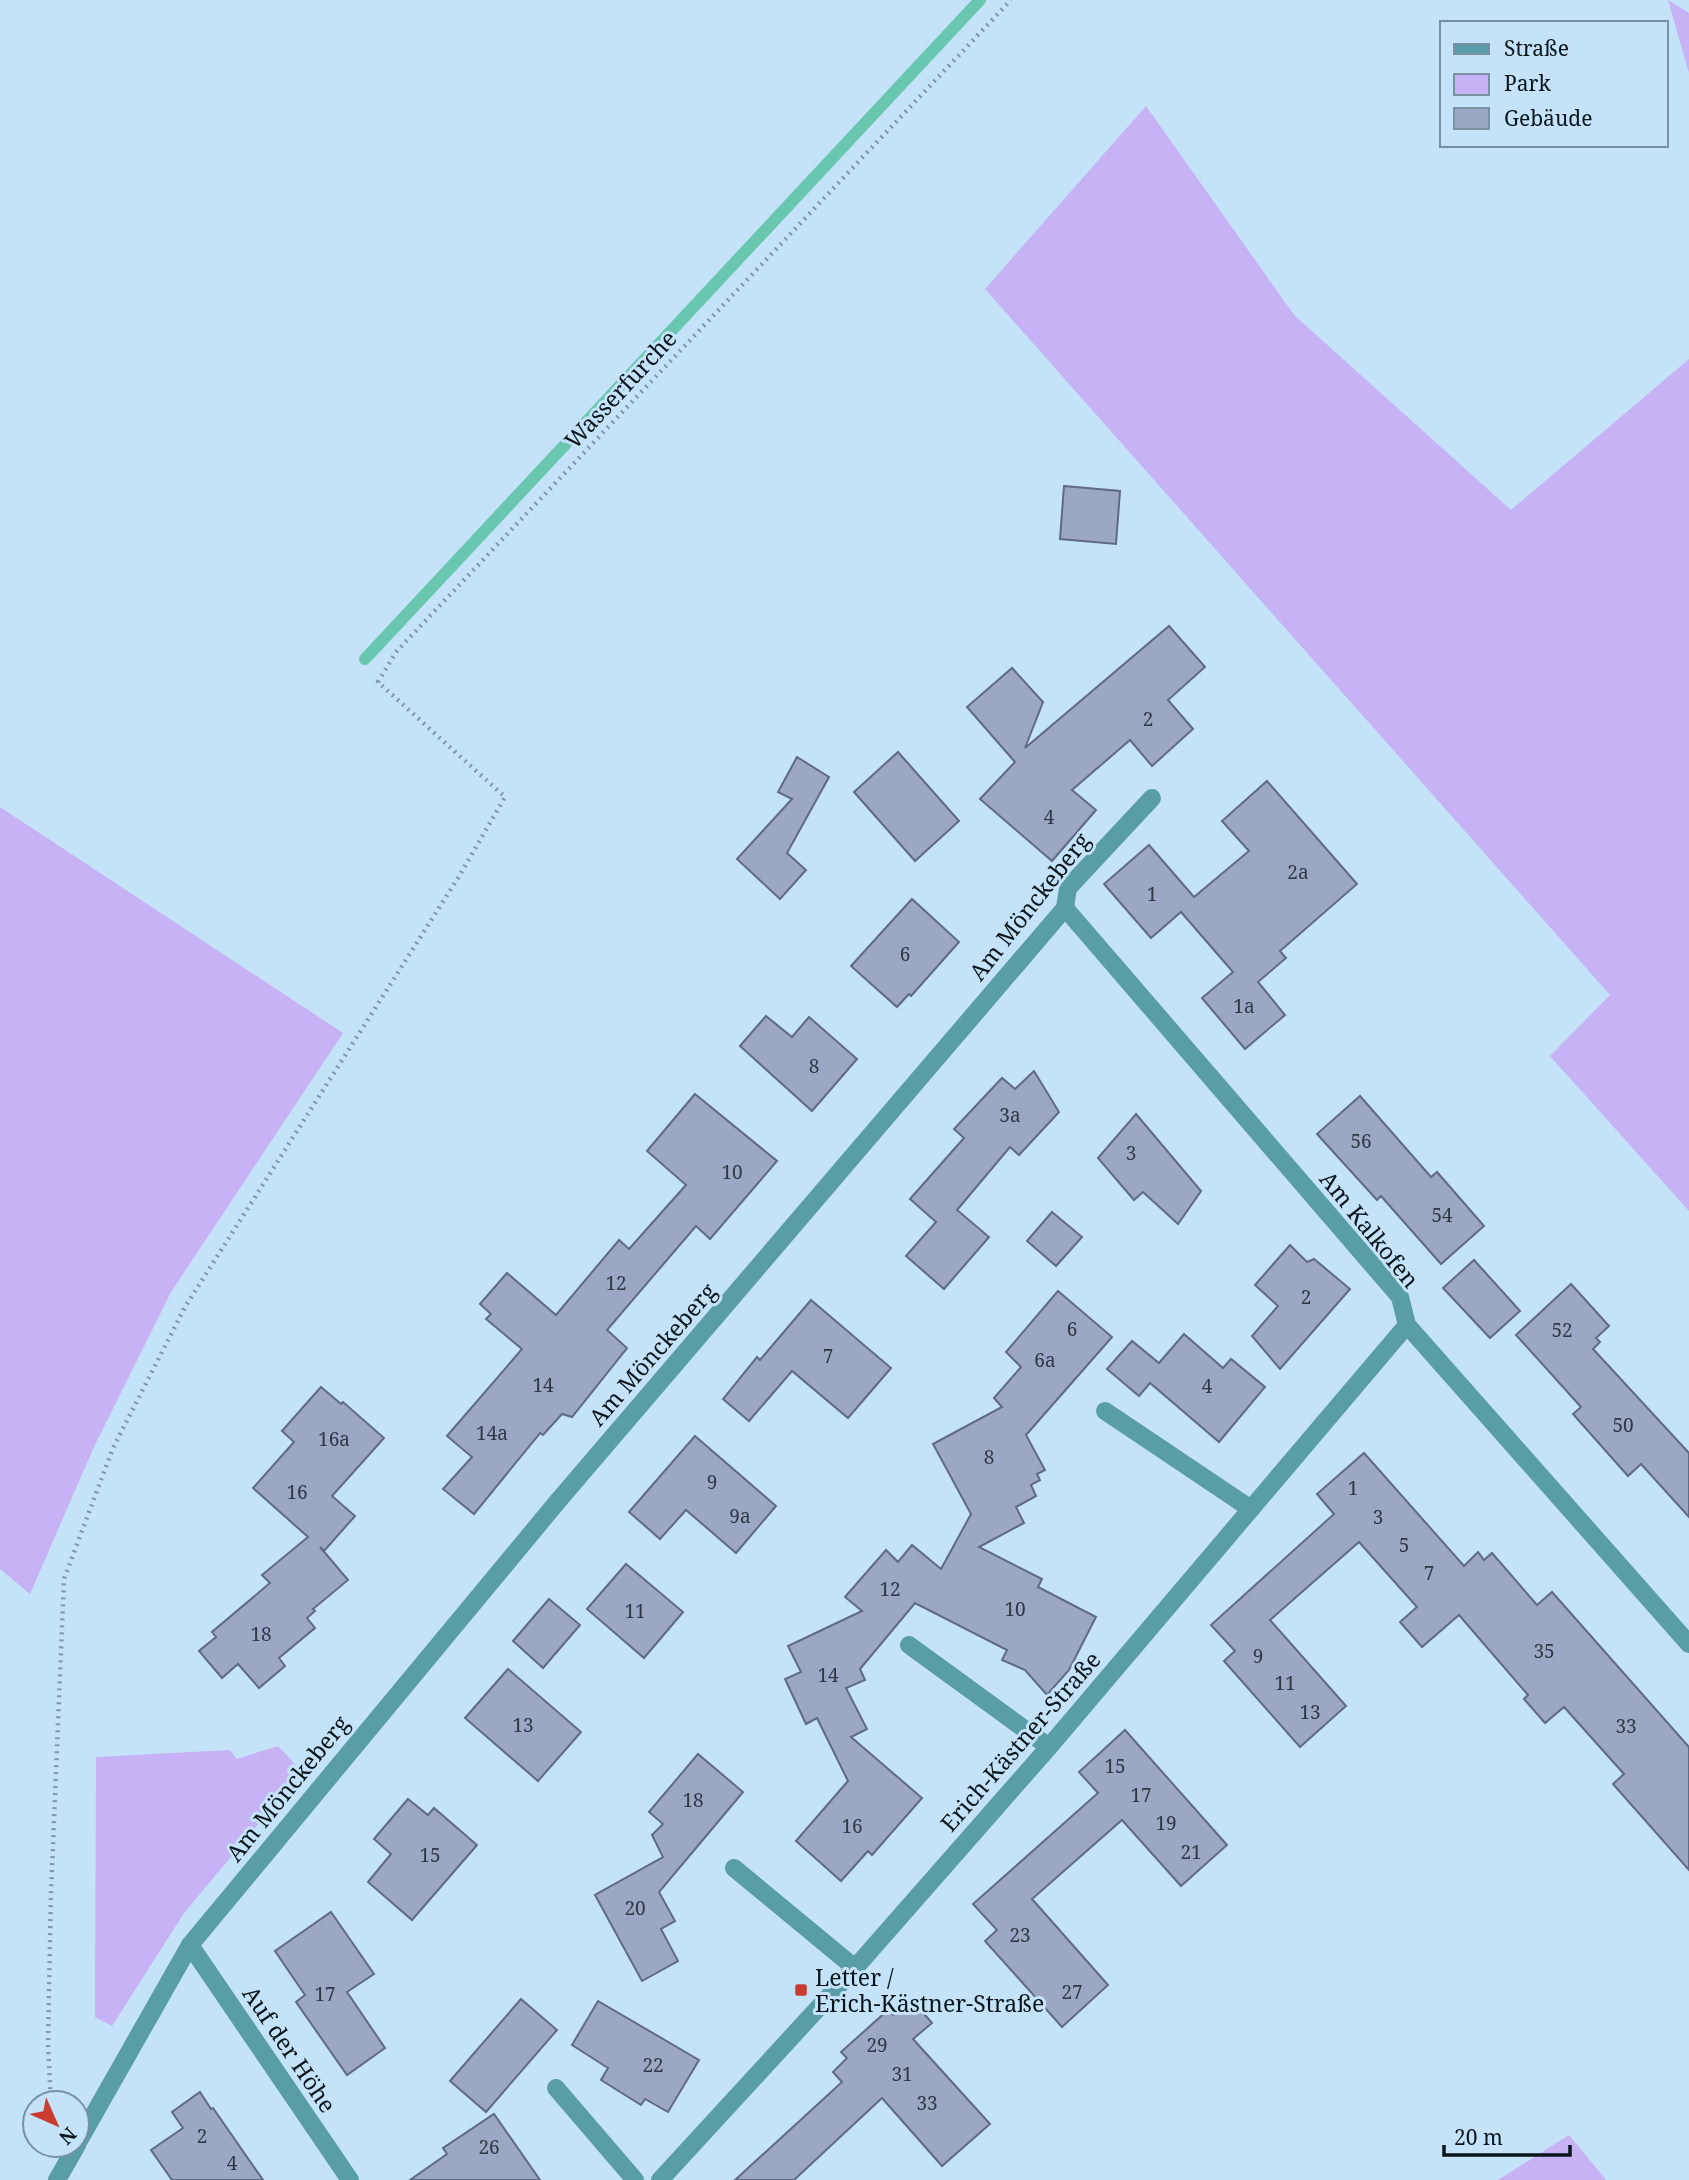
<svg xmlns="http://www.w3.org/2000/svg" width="1689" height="2180" font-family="'Noto Serif',serif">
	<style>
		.green { fill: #c6b2f4 }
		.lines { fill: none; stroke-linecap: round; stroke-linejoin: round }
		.stream { stroke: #69c7b0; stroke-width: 12 }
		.building { fill: #9ca7c4; stroke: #5f6a84; stroke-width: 2 }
		.path { stroke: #8198a8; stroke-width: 4.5; stroke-dasharray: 2 5; stroke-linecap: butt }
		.service { stroke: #599da6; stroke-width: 18 }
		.minor { stroke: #599da6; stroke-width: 18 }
		.poi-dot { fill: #c93c2f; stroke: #c4e3f8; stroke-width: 2.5 }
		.labels { text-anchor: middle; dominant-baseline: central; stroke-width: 6; stroke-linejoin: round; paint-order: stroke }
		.number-label { font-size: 19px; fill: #2e3945 }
		.street-label { font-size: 23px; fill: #09141b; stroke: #c4e3f8 }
		.poi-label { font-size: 23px; fill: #09141b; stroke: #c4e3f8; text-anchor: start }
	</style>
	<rect width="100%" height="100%" fill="#c4e3f8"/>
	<!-- green -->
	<g class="green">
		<path d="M 1668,0 L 1689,13 L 1689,73 Z"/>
		<path d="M 1146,106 L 1294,315 L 1511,510 L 1689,359 L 1689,1211 L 1550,1056 L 1610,995 L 985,289 Z"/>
		<path d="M 0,807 L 343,1033 L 171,1292 L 93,1449 L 30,1594 L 0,1569 Z"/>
		<path d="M 278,1746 L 302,1772 L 184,1913 L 112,2026 L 95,2017 L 96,1757 L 230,1750 L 237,1759 Z"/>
		<path d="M 1569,2135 L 1606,2180 L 1498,2180 Z"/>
	</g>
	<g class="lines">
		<!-- stream -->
		<path class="stream" d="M 365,659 L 980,0"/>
	</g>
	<!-- building -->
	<g class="building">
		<path d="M 1064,486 L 1120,491 L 1116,544 L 1060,539 Z"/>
		<path d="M 1169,626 L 1205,667 L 1168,700 L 1193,729 L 1152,766 L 1130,740 L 1072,790 L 1096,810 L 1052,861 L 980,799 L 1015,762 L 967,707 L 1012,668 L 1043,702 L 1025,748 Z"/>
		<path d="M 898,752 L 959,821 L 915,861 L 854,792 Z"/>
		<path d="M 797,757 L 829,777 L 787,853 L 806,870 L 780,899 L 737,859 L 792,799 L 778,792 Z"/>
		<path d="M 1267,781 L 1357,884 L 1280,951 L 1286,958 L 1258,982 L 1285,1015 L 1245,1049 L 1202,998 L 1233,972 L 1181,912 L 1151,938 L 1104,884 L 1149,845 L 1194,897 L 1249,851 L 1222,821 Z"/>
		<path d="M 912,899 L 959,942 L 911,996 L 909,994 L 897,1007 L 851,966 Z"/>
		<path d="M 766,1016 L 792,1037 L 809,1017 L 857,1059 L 812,1111 L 740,1046 Z"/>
		<path d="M 1034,1071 L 1059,1112 L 1019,1155 L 1010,1147 L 957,1210 L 989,1237 L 944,1289 L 906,1256 L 936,1222 L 910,1199 L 964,1138 L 954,1129 L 1002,1078 L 1015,1089 Z"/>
		<path d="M 695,1094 L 777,1161 L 710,1239 L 696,1226 L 607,1330 L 627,1348 L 572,1417 L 562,1414 L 543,1435 L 540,1433 L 474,1514 L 443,1489 L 472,1457 L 447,1436 L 522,1349 L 486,1319 L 491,1314 L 480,1304 L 507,1273 L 556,1315 L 619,1240 L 629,1249 L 686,1185 L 647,1151 Z"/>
		<path d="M 1360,1096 L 1431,1177 L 1437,1172 L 1484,1226 L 1441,1264 L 1381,1196 L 1377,1200 L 1317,1134 Z"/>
		<path d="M 1136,1114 L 1201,1191 L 1178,1224 L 1143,1192 L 1134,1200 L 1098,1158 Z"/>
		<path d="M 1052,1212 L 1082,1237 L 1056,1266 L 1027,1241 Z"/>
		<path d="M 1290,1245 L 1307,1262 L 1314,1259 L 1350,1289 L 1280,1369 L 1252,1336 L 1278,1306 L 1255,1285 Z"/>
		<path d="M 1474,1260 L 1520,1311 L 1490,1338 L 1443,1288 Z"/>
		<path d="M 1571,1284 L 1609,1326 L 1596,1338 L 1600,1342 L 1593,1349 L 1689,1453 L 1689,1517 L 1641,1464 L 1628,1476 L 1573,1414 L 1581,1407 L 1516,1335 Z"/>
		<path d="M 1058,1291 L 1112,1337 L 1026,1435 L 1045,1470 L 1037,1474 L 1040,1480 L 1031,1485 L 1036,1496 L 1016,1507 L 1024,1523 L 979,1547 L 1042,1579 L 1038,1587 L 1096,1617 L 1069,1670 L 1047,1695 L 1025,1670 L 1002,1660 L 1007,1650 L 915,1603 L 860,1669 L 865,1680 L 846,1688 L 867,1729 L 851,1737 L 922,1798 L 872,1855 L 868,1851 L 841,1881 L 796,1841 L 848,1781 L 817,1718 L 806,1724 L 785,1679 L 801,1672 L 788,1646 L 862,1611 L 845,1597 L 886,1550 L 898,1562 L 912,1545 L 941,1569 L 971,1514 L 933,1444 L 1002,1407 L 994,1398 L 1021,1367 L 1006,1352 Z"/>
		<path d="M 811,1300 L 891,1368 L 848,1418 L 792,1371 L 749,1421 L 723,1399 L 757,1357 L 760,1360 Z"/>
		<path d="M 1184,1334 L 1223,1368 L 1231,1359 L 1265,1387 L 1219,1442 L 1150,1383 L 1139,1396 L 1107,1369 L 1132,1341 L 1159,1363 Z"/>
		<path d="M 321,1387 L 341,1404 L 343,1402 L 384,1438 L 332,1496 L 355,1516 L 324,1551 L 320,1547 L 348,1580 L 313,1609 L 315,1611 L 307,1618 L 315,1628 L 279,1658 L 285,1666 L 259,1688 L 238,1664 L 222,1678 L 199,1651 L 216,1637 L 212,1632 L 270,1583 L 262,1575 L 308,1537 L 253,1488 L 294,1442 L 282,1431 Z"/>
		<path d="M 695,1436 L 776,1506 L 736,1553 L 686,1510 L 660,1539 L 629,1512 Z"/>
		<path d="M 1364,1453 L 1464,1566 L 1478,1552 L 1484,1560 L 1492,1553 L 1537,1605 L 1552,1592 L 1689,1747 L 1689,1870 L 1613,1784 L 1624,1774 L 1564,1707 L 1545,1723 L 1524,1699 L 1528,1695 L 1459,1615 L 1422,1647 L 1400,1622 L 1417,1607 L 1359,1542 L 1270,1620 L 1346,1706 L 1300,1747 L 1224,1661 L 1235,1651 L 1211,1625 L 1334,1514 L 1317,1494 Z"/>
		<path d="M 626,1564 L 683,1612 L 644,1658 L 587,1609 Z"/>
		<path d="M 549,1599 L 580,1625 L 543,1668 L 513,1641 Z"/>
		<path d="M 508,1669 L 581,1732 L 538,1781 L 465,1718 Z"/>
		<path d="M 1125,1730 L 1227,1845 L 1181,1886 L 1122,1820 L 1032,1899 L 1108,1985 L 1062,2027 L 985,1941 L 997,1930 L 973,1904 L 1098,1793 L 1079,1772 Z"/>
		<path d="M 698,1754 L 743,1792 L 659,1892 L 675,1921 L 661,1929 L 678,1961 L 642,1981 L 595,1895 L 663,1857 L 652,1835 L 663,1824 L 649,1812 Z"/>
		<path d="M 408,1799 L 428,1815 L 434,1808 L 477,1845 L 412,1920 L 368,1882 L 391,1854 L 374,1839 Z"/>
		<path d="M 331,1912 L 374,1974 L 347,1992 L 385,2048 L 347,2075 L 296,2002 L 305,1995 L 275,1951 Z"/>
		<path d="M 521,1999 L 557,2030 L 486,2112 L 450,2081 Z"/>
		<path d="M 911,1999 L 932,2023 L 913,2039 L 990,2124 L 942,2166 L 882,2098 L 794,2180 L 735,2180 L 842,2082 L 833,2072 L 847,2058 L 841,2052 L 888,2010 L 893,2015 Z"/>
		<path d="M 598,2001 L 699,2060 L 668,2112 L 645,2099 L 641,2105 L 601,2080 L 608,2068 L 572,2045 Z"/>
		<path d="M 200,2092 L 211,2109 L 213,2108 L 263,2180 L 172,2180 L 151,2150 L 183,2128 L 172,2112 Z"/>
		<path d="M 494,2114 L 540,2180 L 410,2180 L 447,2154 L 443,2148 Z"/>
	</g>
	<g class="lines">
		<!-- path -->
		<path class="path" d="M 51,2103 L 48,2045 L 51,1893 L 64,1579 L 113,1448 L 185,1307 L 458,878 L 505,797 L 378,682 L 396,652 L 1011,0"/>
		<!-- service -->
		<g class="service">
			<path d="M 1065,908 L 1068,888 L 1152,798"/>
			<path d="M 1105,1411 L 1251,1509"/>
			<path d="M 909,1645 L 1049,1747"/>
			<path d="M 734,1868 L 855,1968"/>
			<path d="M 556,2088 L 635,2180"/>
		</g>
		<!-- minor -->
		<g class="minor">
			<path d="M 190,1945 L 350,2180"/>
			<path d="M 77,2144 L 190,1945 L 558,1501 L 1065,908 L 1400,1297 L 1407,1325 L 1689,1644"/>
			<path d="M 57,2180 L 77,2145"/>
			<path d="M 660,2180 L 855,1968 L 1049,1747 L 1407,1325"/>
		</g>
	</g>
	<!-- markers -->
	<rect class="poi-dot" x="794" y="1983" width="14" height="14" rx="3.5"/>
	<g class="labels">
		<!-- number labels -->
		<g class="number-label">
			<text x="1148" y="719">2</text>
			<text x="1049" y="817">4</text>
			<text x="1298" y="872">2a</text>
			<text x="1152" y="894">1</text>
			<text x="905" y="954">6</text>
			<text x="1244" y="1006">1a</text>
			<text x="814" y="1066">8</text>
			<text x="1010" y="1115">3a</text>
			<text x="1361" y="1141">56</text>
			<text x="1131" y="1153">3</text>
			<text x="732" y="1172">10</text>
			<text x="1442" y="1215">54</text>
			<text x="616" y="1283">12</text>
			<text x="1306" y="1297">2</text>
			<text x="1072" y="1329">6</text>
			<text x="1562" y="1330">52</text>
			<text x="828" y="1356">7</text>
			<text x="1045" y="1360">6a</text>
			<text x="543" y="1385">14</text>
			<text x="1207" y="1386">4</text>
			<text x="1623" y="1425">50</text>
			<text x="492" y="1433">14a</text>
			<text x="334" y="1439">16a</text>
			<text x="989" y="1457">8</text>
			<text x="712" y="1482">9</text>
			<text x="1353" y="1488">1</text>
			<text x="297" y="1492">16</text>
			<text x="740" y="1516">9a</text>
			<text x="1378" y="1517">3</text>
			<text x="1404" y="1545">5</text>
			<text x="1429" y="1573">7</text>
			<text x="890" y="1589">12</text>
			<text x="1015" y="1609">10</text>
			<text x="635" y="1611">11</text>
			<text x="261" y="1634">18</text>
			<text x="1544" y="1651">35</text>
			<text x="1258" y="1656">9</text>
			<text x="828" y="1675">14</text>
			<text x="1285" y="1683">11</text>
			<text x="1310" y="1712">13</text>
			<text x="523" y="1725">13</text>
			<text x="1626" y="1726">33</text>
			<text x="1115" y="1766">15</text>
			<text x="1141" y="1795">17</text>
			<text x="693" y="1800">18</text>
			<text x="1166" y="1823">19</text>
			<text x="852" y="1826">16</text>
			<text x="1191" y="1852">21</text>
			<text x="430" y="1855">15</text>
			<text x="635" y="1908">20</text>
			<text x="1020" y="1935">23</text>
			<text x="1072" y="1992">27</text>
			<text x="325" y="1994">17</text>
			<text x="877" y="2045">29</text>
			<text x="653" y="2065">22</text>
			<text x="902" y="2074">31</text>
			<text x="927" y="2103">33</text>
			<text x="202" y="2136">2</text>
			<text x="489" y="2147">26</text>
			<text x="232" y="2163">4</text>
		</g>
		<!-- street labels -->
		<g class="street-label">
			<text transform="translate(620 389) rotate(-47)">Wasserfurche</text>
			<text transform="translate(1029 906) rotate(-52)">Am Mönckeberg</text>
			<text transform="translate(1370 1229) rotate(51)">Am Kalkofen</text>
			<text transform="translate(652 1354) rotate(-49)">Am Mönckeberg</text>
			<text transform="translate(1020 1741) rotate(-49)">Erich-Kästner-Straße</text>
			<text transform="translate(287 1788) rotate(-51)">Am Mönckeberg</text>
			<text transform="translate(290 2049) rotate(56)">Auf der Höhe</text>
		</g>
		<!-- poi labels -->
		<g class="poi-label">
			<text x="815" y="1977">Letter /<tspan x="815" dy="26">Erich-Kästner-Straße</tspan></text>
		</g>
	</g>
	<!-- legend -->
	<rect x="1440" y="21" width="228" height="126" fill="#c4e3f8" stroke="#7990a0" stroke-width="2"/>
	<rect x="1454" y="44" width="35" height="10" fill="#599da6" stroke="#7990a0" stroke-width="2"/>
	<text x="1504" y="56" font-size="21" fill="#09141b">Straße</text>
	<rect x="1454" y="74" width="35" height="21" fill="#c6b2f4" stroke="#7990a0" stroke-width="2"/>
	<text x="1504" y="91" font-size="21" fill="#09141b">Park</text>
	<rect x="1454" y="108" width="35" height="21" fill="#9ca7c4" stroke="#7990a0" stroke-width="2"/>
	<text x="1504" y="126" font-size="21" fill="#09141b">Gebäude</text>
	<!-- north arrow -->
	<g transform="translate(56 2124) rotate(135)"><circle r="33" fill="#c4e3f8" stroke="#7990a0" stroke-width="2"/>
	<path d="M0-5L12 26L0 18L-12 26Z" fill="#c93c2f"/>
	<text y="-10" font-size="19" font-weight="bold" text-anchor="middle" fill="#09141b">N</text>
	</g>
	<!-- scale -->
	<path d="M1444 2145v10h126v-10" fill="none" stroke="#09141b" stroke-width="3.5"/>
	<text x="1454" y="2145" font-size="21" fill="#09141b" stroke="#c4e3f8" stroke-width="5" paint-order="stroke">20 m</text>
</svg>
